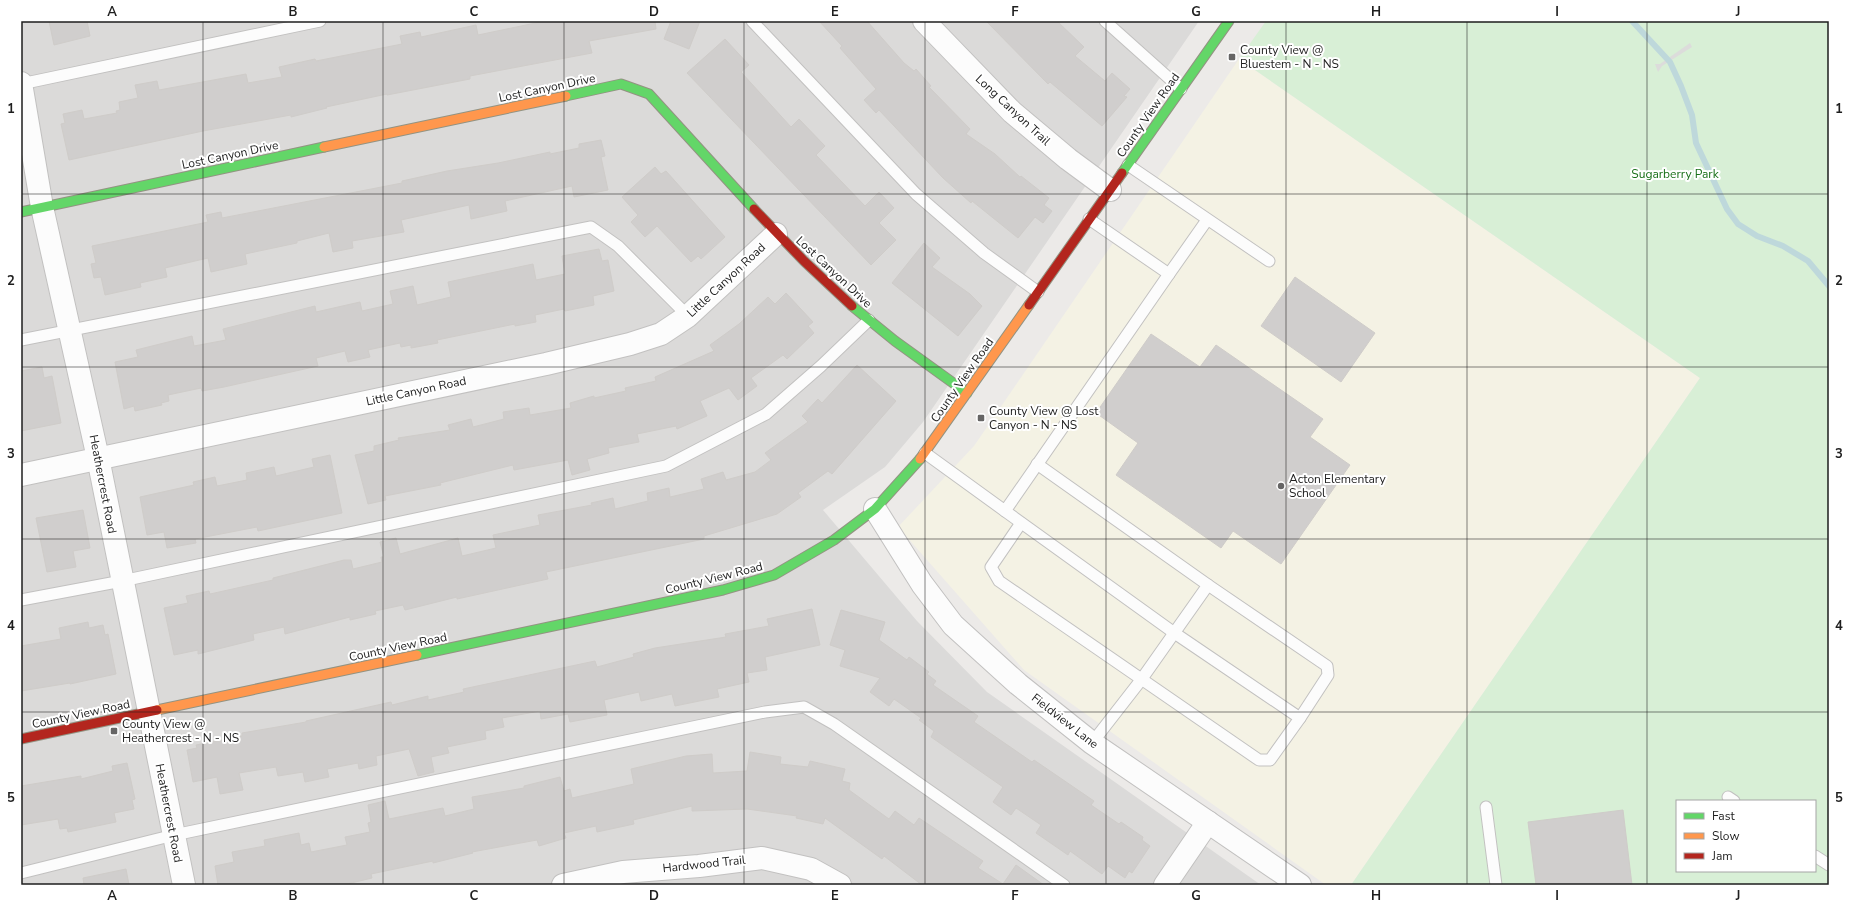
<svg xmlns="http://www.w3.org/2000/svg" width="1850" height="906" font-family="'Nunito Sans',sans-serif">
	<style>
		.residential { fill: #dbdad9 }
		.education { fill: #f4f2e4 }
		.park { fill: #d8efd6; fill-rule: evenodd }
		.pier { fill: #dcdcdb }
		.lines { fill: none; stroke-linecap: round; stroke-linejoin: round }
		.stream { stroke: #bed8db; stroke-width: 6 }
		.building { fill: #d0cecd; stroke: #cfccc9 }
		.lane-casing { stroke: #c2c1c0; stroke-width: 13 }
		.street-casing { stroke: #c2c1c0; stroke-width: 24 }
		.fast-casing { stroke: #939382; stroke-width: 11 }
		.slow-casing { stroke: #939382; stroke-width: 11 }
		.jam-casing { stroke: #939382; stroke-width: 11 }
		.lane { stroke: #fcfcfc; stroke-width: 11 }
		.street { stroke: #fcfcfc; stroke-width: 22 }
		.fast { stroke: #63d668; stroke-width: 9 }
		.slow { stroke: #ff974d; stroke-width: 9 }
		.jam { stroke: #b3261e; stroke-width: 9 }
		.grid { fill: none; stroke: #1e1e1e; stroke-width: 1; stroke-opacity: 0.55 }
		.poi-dot { fill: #666565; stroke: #fff; stroke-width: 1.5 }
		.labels { text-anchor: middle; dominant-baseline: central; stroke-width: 4; stroke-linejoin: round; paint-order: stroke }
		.poi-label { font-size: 12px; fill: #1e1e1e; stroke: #fff; text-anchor: start }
		.street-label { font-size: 12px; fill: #1e1e1e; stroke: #fff }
		.park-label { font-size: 12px; fill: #197019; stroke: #fff }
		.neatline { fill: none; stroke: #1e1e1e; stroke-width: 1.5 }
		.grid-label { font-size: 13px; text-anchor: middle; font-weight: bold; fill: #1e1e1e }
	</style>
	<rect width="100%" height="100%" fill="#eceae8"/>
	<!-- residential -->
	<path class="residential" d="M 21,21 L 1199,21 L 923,422 L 885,467 L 823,510 L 917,621 L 987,692 L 1261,885 L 21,885 Z"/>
	<!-- education -->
	<path class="education" d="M 1239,59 L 1700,378 L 1351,885 L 1326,885 L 1024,670 L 898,527 L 974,446 Z"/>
	<!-- park -->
	<path class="park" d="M 1266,21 L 1829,21 L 1829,885 L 1351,885 L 1700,378 L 1239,59 ZM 1677,801 L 1815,801 L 1815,871 L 1677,871 Z"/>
	<!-- pier -->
	<path class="pier" d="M 1690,43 L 1692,47 L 1662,66 L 1658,72 L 1655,64 L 1660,64 Z"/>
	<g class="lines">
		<!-- stream -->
		<path class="stream" d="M 1632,21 L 1670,62 L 1681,86 L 1692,115 L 1696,143 L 1727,209 L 1738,224 L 1757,236 L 1783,246 L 1808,261 L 1829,286"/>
	</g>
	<!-- building -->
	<g class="building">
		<path d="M 49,21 L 87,21 L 90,36 L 54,45 Z"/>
		<path d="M 545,21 L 655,21 L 656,29 L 589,41 L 592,53 L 470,76 L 470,79 L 387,95 L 387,94 L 326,107 L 327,108 L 291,117 L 291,115 L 203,131 L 69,160 L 61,124 L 65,123 L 63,114 L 82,110 L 84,119 L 117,113 L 116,111 L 120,110 L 119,102 L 138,98 L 135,85 L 157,81 L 159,90 L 246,74 L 248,83 L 282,77 L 279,67 L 315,59 L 316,61 L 402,44 L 400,36 L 420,32 L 421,37 L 476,25 L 478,35 Z"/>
		<path d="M 671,21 L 700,21 L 689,49 L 664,39 Z"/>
		<path d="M 819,21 L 867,21 L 904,63 L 914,71 L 916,69 L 931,86 L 929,87 L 970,129 L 966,134 L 995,154 L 1020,177 L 1021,176 L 1049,198 L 1044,205 L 1052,211 L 1043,223 L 1035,217 L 1018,238 L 972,201 L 971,203 L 943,178 L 879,110 L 876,113 L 864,100 L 876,89 L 840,48 L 842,46 Z"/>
		<path d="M 986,21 L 1057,21 L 1084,47 L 1075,56 L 1105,81 L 1112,73 L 1130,89 L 1124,96 L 1127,97 L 1102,126 L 1050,82 L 1048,84 Z"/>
		<path d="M 725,39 L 749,65 L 741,72 L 791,127 L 799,119 L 825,146 L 816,155 L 865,206 L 879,192 L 894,208 L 879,223 L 896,240 L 871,265 L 687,73 Z"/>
		<path d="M 601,140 L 605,156 L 601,157 L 608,190 L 574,197 L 572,186 L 505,201 L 507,211 L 471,219 L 469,205 L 401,220 L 404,232 L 352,241 L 353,248 L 333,252 L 329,233 L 297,241 L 297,243 L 245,254 L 247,264 L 211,272 L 208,258 L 165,268 L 167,277 L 140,283 L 141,287 L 105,295 L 101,277 L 94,278 L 91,264 L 96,263 L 92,246 L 208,222 L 206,215 L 221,212 L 222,218 L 402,183 L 402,181 L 447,171 L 498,163 L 550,152 L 550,154 L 579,148 L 579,144 Z"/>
		<path d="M 655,167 L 661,174 L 666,171 L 725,237 L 701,259 L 698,256 L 691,262 L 657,226 L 645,237 L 631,222 L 638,215 L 622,197 Z"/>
		<path d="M 924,243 L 940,258 L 932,267 L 970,294 L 982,306 L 958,336 L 892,283 Z"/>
		<path d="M 599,249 L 602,261 L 608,260 L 614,291 L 593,296 L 594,305 L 565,311 L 564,309 L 535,315 L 536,322 L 515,326 L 515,324 L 437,340 L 438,343 L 411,348 L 411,345 L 401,347 L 400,343 L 368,350 L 370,357 L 348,362 L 345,351 L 316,358 L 318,366 L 224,387 L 202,391 L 201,388 L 168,395 L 169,401 L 161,403 L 162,405 L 135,411 L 134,406 L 124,409 L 115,362 L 138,357 L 136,350 L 192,336 L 194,346 L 226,340 L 223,329 L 315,306 L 316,312 L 360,302 L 362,311 L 393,304 L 390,291 L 413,286 L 417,305 L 451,297 L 448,282 L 533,264 L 536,280 L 565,274 L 562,256 Z"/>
		<path d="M 1295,277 L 1375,333 L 1341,382 L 1261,326 Z"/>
		<path d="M 786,293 L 813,322 L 808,326 L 814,333 L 787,359 L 783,355 L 751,378 L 757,386 L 738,400 L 729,388 L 700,401 L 707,416 L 677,429 L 676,426 L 637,434 L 639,442 L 608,448 L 609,453 L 587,459 L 590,470 L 572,475 L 568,460 L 514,470 L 513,465 L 440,483 L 441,485 L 385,496 L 386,500 L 368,504 L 355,455 L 374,451 L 374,446 L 399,440 L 398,438 L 450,430 L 448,425 L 471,419 L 473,427 L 504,419 L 503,412 L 529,408 L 530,415 L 571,408 L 570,403 L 594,396 L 594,398 L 626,391 L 625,388 L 656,381 L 655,377 L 714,351 L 710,345 L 739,324 L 768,297 L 775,304 Z"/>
		<path d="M 1151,334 L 1200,367 L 1216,345 L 1323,419 L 1310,437 L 1350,465 L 1281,564 L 1233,531 L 1221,548 L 1116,475 L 1138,443 L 1096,413 Z"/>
		<path d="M 857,365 L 896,401 L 832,474 L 828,471 L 798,493 L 801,497 L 777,514 L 704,536 L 704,539 L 546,572 L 548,579 L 457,599 L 457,597 L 405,610 L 403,605 L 375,611 L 376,614 L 350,620 L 350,617 L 285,634 L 284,627 L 253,634 L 254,640 L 198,654 L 198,650 L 174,655 L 164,608 L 188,603 L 186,596 L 209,591 L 210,594 L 273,580 L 273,578 L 344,560 L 351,560 L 353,569 L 382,562 L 381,557 L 384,557 L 380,542 L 396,538 L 400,554 L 458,538 L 462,556 L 496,548 L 493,535 L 540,525 L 538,515 L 592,505 L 591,503 L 613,498 L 615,509 L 648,501 L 647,493 L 669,488 L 670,497 L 704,489 L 701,479 L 723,472 L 726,480 L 755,472 L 771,460 L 765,453 L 808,422 L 802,416 L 818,399 L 822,403 Z"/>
		<path d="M 42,367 L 44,378 L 52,376 L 61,423 L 21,431 L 21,371 Z"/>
		<path d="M 330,455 L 342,513 L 258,531 L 257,527 L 195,539 L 196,543 L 167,548 L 164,532 L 147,535 L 140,497 L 194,485 L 193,482 L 215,477 L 217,486 L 247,480 L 246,473 L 274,467 L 276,476 L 314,467 L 312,459 Z"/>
		<path d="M 83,510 L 90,548 L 73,551 L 76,567 L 47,572 L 36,518 Z"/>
		<path d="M 812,609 L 820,645 L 765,657 L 767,670 L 747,673 L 749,682 L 717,689 L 719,697 L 675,706 L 672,694 L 641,701 L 639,692 L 604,700 L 607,715 L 570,722 L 568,714 L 541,719 L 540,711 L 502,718 L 504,727 L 485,731 L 486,739 L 447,747 L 449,753 L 431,757 L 434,772 L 418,776 L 409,749 L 376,756 L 377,765 L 359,769 L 358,763 L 327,769 L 329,777 L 305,782 L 303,772 L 278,776 L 276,767 L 239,773 L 243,790 L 220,794 L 217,777 L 193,782 L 187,750 L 197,748 L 196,745 L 242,736 L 242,733 L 306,722 L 306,721 L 391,702 L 392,705 L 428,696 L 428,700 L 464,692 L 463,689 L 595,661 L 597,667 L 634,657 L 633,654 L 655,648 L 726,637 L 725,634 L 769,626 L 767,619 Z"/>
		<path d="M 841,610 L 885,622 L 879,640 L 907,660 L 909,657 L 929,672 L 927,674 L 936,681 L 933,685 L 978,716 L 974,722 L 1032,762 L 1034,760 L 1094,801 L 1091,805 L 1119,824 L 1121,822 L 1143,837 L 1142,840 L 1150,846 L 1132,873 L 1129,871 L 1125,878 L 1108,866 L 1102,874 L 1070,851 L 1068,855 L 1036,833 L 1041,825 L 1016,808 L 1011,815 L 993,802 L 1003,787 L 931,737 L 934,731 L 919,720 L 921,718 L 894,699 L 889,706 L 870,692 L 880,678 L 840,666 L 845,650 L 830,645 Z"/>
		<path d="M 88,622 L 89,628 L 103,625 L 105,635 L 108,634 L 116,674 L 70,684 L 70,683 L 21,691 L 21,646 L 61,639 L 59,628 Z"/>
		<path d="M 750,752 L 781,757 L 780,764 L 808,767 L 810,761 L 845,769 L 842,781 L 850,783 L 849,790 L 889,819 L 895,811 L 914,825 L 919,818 L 983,861 L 978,868 L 1003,884 L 1016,865 L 1044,885 L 922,885 L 884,856 L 882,859 L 825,818 L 823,824 L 796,818 L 797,816 L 747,809 L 692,811 L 692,806 L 633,820 L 634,824 L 597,832 L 596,826 L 564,833 L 566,838 L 539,846 L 537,840 L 472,852 L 473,853 L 433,863 L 433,861 L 371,874 L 372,878 L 343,885 L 218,885 L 215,866 L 234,862 L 232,852 L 265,846 L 264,840 L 299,833 L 301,845 L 309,843 L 311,852 L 347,845 L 345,837 L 370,832 L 368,823 L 371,822 L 368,805 L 385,801 L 389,819 L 443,808 L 445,816 L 474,809 L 472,797 L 524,788 L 524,786 L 560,777 L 564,791 L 570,789 L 572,798 L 634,784 L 631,769 L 686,756 L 712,754 L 713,773 L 747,771 Z"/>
		<path d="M 127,763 L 135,799 L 132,800 L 134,809 L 114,813 L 116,822 L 68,832 L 67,828 L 60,829 L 58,819 L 21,825 L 21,786 L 81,776 L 81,779 L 113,771 L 112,766 Z"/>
		<path d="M 1623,810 L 1632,885 L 1536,885 L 1528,822 Z"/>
		<path d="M 126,869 L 129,885 L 84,885 L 83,878 Z"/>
	</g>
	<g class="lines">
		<defs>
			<g id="lane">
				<path d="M 752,21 L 916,194 L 984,253 L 1038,292"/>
				<path d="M 1105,21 L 1181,89"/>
				<path d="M 21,84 L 320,21"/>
				<path d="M 1128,165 L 1269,261"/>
				<path d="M 1169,274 L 1207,220"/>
				<path d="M 21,340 L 591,227 L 618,246 L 688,316"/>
				<path d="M 925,453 L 1005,511 L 1169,274 L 1089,219"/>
				<path d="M 1037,464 L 1208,585 L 1141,680 L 1092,743"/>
				<path d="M 1005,511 L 1173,632 L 1300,718 L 1328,675 L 1327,666 L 1208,585"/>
				<path d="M 1021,523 L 991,567 L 999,581 L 1259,760 L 1270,760 L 1300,718"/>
				<path d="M 21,600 L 122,581 L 666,466 L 766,414 L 821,366 L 869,320"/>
				<path d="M 1728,797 L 1734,801"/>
				<path d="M 1486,807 L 1496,885"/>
				<path d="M 1815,856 L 1829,865"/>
				<path d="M 21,873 L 174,835 L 765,712 L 804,707 L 834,724 L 1064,885"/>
			</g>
			<g id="street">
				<path d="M 924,21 L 1012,112 L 1068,159 L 1110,190"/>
				<path d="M 21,83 L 42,207 L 98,458 L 184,885"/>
				<path d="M 21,475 L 546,364 L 630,344 L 661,334 L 688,316 L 776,234"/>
				<path d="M 875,509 L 922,584 L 953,625 L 1018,684 L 1092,743 L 1300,885"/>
				<path d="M 563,885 L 623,872 L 699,866 L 762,858 L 811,869 L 840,885"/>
				<path d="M 1165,885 L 1208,822"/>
			</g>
			<g id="fast">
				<path d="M 566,96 L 621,84 L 649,94 L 754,209"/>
				<path d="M 1122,173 L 1229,21"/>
				<path d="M 21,212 L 324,147"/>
				<path d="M 852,306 L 895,341 L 967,393"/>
				<path d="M 417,655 L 723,590 L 774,575 L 834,540 L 875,509 L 920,459"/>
			</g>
			<g id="slow">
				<path d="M 324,147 L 566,96"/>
				<path d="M 920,459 L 1029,305"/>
				<path d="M 157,710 L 417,655"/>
			</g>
			<g id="jam">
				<path d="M 754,209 L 804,261 L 852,306"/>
				<path d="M 1029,305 L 1122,173"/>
				<path d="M 21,739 L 157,710"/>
			</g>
		</defs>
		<!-- lane casing -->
		<use href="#lane" class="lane-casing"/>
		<!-- street casing -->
		<use href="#street" class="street-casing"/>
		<!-- fast casing -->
		<use href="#fast" class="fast-casing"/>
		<!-- slow casing -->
		<use href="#slow" class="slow-casing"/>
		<!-- jam casing -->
		<use href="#jam" class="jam-casing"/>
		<!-- lane -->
		<use href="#lane" class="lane"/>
		<!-- street -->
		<use href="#street" class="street"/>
		<!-- fast -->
		<use href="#fast" class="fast"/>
		<!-- slow -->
		<use href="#slow" class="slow"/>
		<!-- jam -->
		<use href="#jam" class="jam"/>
	</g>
	<!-- grid -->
	<path class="grid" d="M 203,21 L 203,885M 383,21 L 383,885M 564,21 L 564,885M 744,21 L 744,885M 925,21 L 925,885M 1106,21 L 1106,885M 1286,21 L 1286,885M 1467,21 L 1467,885M 1647,21 L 1647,885M 21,194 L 1829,194M 21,367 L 1829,367M 21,539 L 1829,539M 21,712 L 1829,712"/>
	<!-- markers -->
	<g class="poi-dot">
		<rect x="1228" y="53" width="8" height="8" rx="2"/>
		<rect x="977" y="414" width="8" height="8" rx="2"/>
		<circle cx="1281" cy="486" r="4"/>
		<rect x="110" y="727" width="8" height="8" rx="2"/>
	</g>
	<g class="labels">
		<!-- poi labels -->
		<g class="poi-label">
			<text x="1240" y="50">County View @<tspan x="1240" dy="14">Bluestem - N - NS</tspan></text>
			<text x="989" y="411">County View @ Lost<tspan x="989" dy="14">Canyon - N - NS</tspan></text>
			<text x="1289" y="479">Acton Elementary<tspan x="1289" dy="14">School</tspan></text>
			<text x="122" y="724">County View @<tspan x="122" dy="14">Heathercrest - N - NS</tspan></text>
		</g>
		<!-- street labels -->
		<g class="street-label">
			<text transform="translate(547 88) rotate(-12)">Lost Canyon Drive</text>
			<text transform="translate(1013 110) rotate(43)">Long Canyon Trail</text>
			<text transform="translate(1148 115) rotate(-55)">County View Road</text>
			<text transform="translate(230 155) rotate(-12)">Lost Canyon Drive</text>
			<text transform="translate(834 272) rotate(43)">Lost Canyon Drive</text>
			<text transform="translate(726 280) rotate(-43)">Little Canyon Road</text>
			<text transform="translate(962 380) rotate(-55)">County View Road</text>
			<text transform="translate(416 391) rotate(-12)">Little Canyon Road</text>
			<text transform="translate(103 484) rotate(79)">Heathercrest Road</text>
			<text transform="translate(714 578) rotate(-14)">County View Road</text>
			<text transform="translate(398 647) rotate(-12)">County View Road</text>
			<text transform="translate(81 714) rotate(-12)">County View Road</text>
			<text transform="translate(1065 721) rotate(38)">Fieldview Lane</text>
			<text transform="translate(169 813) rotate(79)">Heathercrest Road</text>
			<text transform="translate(704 864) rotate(-6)">Hardwood Trail</text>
		</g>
		<!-- park labels -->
		<g class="park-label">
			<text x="1675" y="174">Sugarberry Park</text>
		</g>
	</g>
	<!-- border -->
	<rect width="1850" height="906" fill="none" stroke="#ffffff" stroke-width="44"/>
	<!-- legend -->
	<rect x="1676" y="800" width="140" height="72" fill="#ffffff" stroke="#a5a5a5"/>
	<rect x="1684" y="813" width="20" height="6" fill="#63d668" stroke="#a5a5a5"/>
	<text x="1712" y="820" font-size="12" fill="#1e1e1e">Fast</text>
	<rect x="1684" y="833" width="20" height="6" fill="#ff974d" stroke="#a5a5a5"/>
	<text x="1712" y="840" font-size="12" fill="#1e1e1e">Slow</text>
	<rect x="1684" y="853" width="20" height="6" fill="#b3261e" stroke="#a5a5a5"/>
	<text x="1712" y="860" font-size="12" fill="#1e1e1e">Jam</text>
	<rect x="22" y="22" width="1806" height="862" class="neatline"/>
	<g class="grid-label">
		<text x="112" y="16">A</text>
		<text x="293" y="16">B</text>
		<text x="474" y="16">C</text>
		<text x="654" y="16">D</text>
		<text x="835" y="16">E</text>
		<text x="1015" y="16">F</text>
		<text x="1196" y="16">G</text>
		<text x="1376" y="16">H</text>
		<text x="1557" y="16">I</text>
		<text x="1738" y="16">J</text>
		<text x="11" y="113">1</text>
		<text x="1839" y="113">1</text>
		<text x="11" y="285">2</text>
		<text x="1839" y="285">2</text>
		<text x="11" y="458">3</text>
		<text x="1839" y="458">3</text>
		<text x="11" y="630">4</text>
		<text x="1839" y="630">4</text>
		<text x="11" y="802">5</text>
		<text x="1839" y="802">5</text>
		<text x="112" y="900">A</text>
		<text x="293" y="900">B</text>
		<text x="474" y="900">C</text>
		<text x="654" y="900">D</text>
		<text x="835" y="900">E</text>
		<text x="1015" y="900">F</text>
		<text x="1196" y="900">G</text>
		<text x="1376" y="900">H</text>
		<text x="1557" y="900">I</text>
		<text x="1738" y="900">J</text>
	</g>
</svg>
